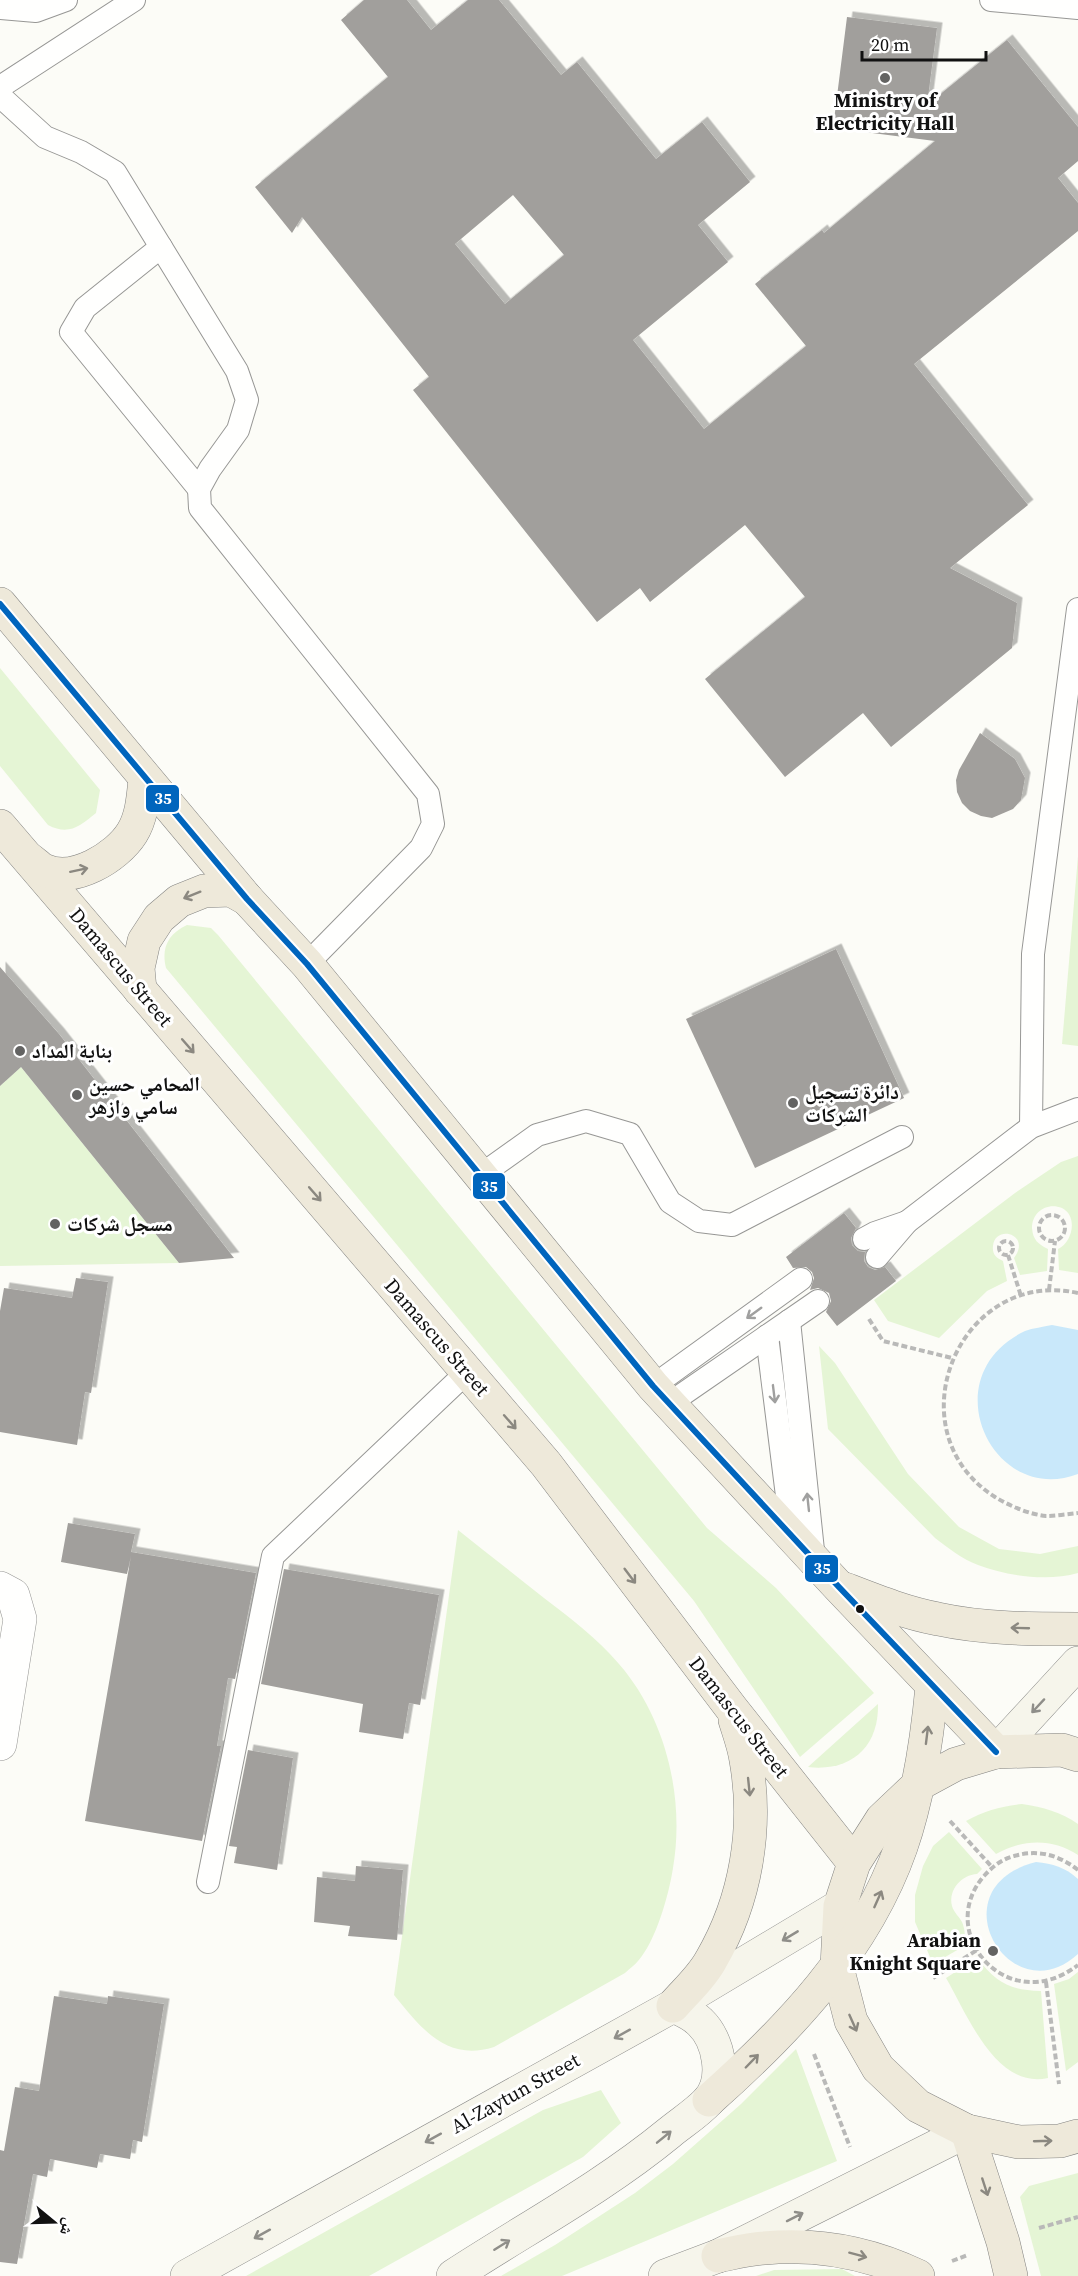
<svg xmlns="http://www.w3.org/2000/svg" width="1078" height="2276" font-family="'Source Serif 4','Noto Naskh Arabic',serif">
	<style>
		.green { fill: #e5f5d5 }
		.water { fill: #c9e8fa }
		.building { fill: #a19f9c; fill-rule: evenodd; filter: url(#shadow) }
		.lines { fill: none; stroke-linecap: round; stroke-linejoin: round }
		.lane-casing { stroke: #979795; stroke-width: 24 }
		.street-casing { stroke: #979795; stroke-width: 34 }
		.secondary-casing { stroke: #8d8d8b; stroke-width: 34 }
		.primary-casing { stroke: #848482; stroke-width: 34 }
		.path { stroke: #b9b9b8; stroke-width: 4; stroke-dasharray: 6 3; stroke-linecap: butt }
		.lane { stroke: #fffffe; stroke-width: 22 }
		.street { stroke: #fffffe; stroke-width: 33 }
		.secondary { stroke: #f6f5eb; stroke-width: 33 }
		.primary { stroke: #eee9da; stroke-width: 33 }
		.bus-1-casing { stroke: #fff; stroke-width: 10 }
		.bus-1 { stroke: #0065bd; stroke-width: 6 }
		.oneway { stroke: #8b8880 }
		.oneway2 { stroke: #a0a09f }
		.oneway3 { stroke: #8f8e89 }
		.poi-dot { fill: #636362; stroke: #fff; stroke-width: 2 }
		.bus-dot { fill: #111; stroke: #fff; stroke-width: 2 }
		.labels { text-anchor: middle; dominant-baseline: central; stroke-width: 6; stroke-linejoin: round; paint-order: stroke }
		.poi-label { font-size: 20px; font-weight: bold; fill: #111; stroke: #fff; text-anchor: start }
		.street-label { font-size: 20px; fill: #111; stroke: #fff }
		.line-badge { stroke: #fff; stroke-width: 2 }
		.badge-label { font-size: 16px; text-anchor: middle; font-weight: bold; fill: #fff }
	</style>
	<defs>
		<filter id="shadow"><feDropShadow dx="5.5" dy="-5.5" stdDeviation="0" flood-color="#0004"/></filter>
	</defs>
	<rect width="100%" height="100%" fill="#fcfcf7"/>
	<!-- green -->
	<g class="green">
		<path d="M 0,668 L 100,790 L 96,813 C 80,826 69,836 48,825 L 0,766 Z"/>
		<path d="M 1078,856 L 1078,1046 L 1062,1044 Z"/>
		<path d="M 187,925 L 211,928 L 218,935 L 707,1528 L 776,1588 L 874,1693 L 800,1757 L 694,1601 L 166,968 C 161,948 168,934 187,925 Z"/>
		<path d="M 21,1067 L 179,1263 L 0,1266 L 0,1086 Z"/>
		<path d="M 1078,1156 L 1078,1273 L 1059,1270 L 1058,1249 C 1073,1242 1078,1216 1062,1208 C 1047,1202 1032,1212 1032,1228 C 1033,1240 1038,1244 1048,1249 L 1047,1271 L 1020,1275 L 1014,1258 C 1032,1234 995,1224 993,1246 C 992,1254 996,1258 1003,1261 L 1007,1281 L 987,1291 L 939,1338 L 888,1321 L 874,1300 L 1015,1193 L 1061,1162 Z"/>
		<path d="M 819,1346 L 835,1363 L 908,1474 L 959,1527 L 999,1549 L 1040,1554 L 1078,1546 L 1078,1573 C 1047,1582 1008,1576 978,1565 C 962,1559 948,1548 935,1538 L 828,1429 Z"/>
		<path d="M 458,1530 C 487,1553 515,1575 544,1598 C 570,1618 597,1638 619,1664 C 666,1718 685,1798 673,1868 C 669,1894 656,1941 638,1961 C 635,1965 629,1969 625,1973 L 494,2047 C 446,2062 421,2028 394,1995 Z"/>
		<path d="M 878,1704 C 879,1747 851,1772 808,1767 Z"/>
		<path d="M 1022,1804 C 1043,1807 1061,1812 1078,1824 L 1078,1855 C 1052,1838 1023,1839 996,1854 L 966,1821 C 984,1811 1002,1806 1022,1804 Z"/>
		<path d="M 949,1832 L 982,1869 L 977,1874 C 962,1875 948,1889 952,1906 C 954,1913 959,1916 962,1922 C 965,1928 965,1938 966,1945 L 933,1964 L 915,1922 L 915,1895 L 923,1866 L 933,1846 Z"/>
		<path d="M 977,1958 C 997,1983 1009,1990 1041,1991 L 1048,2078 C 996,2090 967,2014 946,1978 Z"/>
		<path d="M 1078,1972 L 1078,2062 L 1066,2071 L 1054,1984 L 1069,1979 Z"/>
		<path d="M 796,2049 L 837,2161 L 562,2276 L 501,2276 L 555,2245 L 635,2193 L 673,2164 L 741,2104 Z"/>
		<path d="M 601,2090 L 621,2123 L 583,2157 L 369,2276 L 246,2276 L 543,2110 Z"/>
		<path d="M 1078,2173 L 1078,2276 L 1041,2276 L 1020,2197 L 1029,2186 Z"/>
		<path d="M 842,2269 L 855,2276 L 756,2276 L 774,2270 Z"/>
	</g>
	<!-- water -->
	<g class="water">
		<path d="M 1052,1325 L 1078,1330 L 1078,1474 C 992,1507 931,1376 1025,1331 C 1033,1328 1043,1327 1052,1325 Z"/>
		<path d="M 1036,1862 C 1053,1864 1065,1867 1078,1879 L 1078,1954 C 1011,2016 934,1888 1036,1862 Z"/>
	</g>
	<!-- building -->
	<g class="building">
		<path d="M 364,0 L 407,0 L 431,30 L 468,0 L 499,0 L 561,75 L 577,62 L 656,159 L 702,122 L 750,182 L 698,225 L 728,262 L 633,340 L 704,429 L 806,346 L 755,284 L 822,230 L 824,233 L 935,141 L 833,128 L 847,17 L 937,28 L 927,105 L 1007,40 L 1078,127 L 1078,161 L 1058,178 L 1078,203 L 1078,231 L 914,364 L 1028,505 L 950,568 L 1017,603 L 1012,648 L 891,747 L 863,713 L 785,777 L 705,679 L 805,597 L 745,525 L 650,602 L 640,588 L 597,622 L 413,390 L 429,377 L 302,217 L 292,233 L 255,187 L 388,77 L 341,20 ZM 513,195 L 564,255 L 505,304 L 455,244 Z"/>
		<path d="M 980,733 L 1015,759 L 1025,778 L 1021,800 L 1013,809 L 992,818 L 981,816 L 970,811 L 962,803 L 957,792 L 956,780 L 959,770 Z"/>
		<path d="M 836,949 L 904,1098 L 755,1168 L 686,1019 Z"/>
		<path d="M 0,967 L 59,1034 L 234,1258 L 179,1263 L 21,1067 L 0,1086 Z"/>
		<path d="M 844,1213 L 856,1228 L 851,1238 L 852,1245 L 858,1251 L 865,1252 L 864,1261 L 868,1267 L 875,1270 L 885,1267 L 896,1281 L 837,1326 L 826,1312 L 831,1301 L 829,1293 L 818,1288 L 810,1290 L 814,1278 L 812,1272 L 806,1267 L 793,1268 L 786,1257 Z"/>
		<path d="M 76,1278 L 108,1282 L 91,1393 L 85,1392 L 77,1445 L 0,1432 L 0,1311 L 4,1288 L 72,1298 Z"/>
		<path d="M 68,1523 L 135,1534 L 131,1552 L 256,1573 L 235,1679 L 228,1678 L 217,1746 L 221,1746 L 202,1841 L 85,1821 L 131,1556 L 127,1574 L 61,1562 Z"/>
		<path d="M 284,1569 L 439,1595 L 420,1705 L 409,1703 L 403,1739 L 359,1732 L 363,1704 L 261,1684 Z"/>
		<path d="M 248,1750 L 293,1758 L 277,1870 L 234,1863 L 237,1847 L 229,1846 Z"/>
		<path d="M 356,1866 L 403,1870 L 397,1940 L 348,1936 L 350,1926 L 314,1922 L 317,1877 L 355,1881 Z"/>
		<path d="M 54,1996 L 107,2004 L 108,1996 L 164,2004 L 142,2142 L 133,2140 L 130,2159 L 100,2154 L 97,2168 L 50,2159 L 47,2177 L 33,2174 L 17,2264 L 0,2262 L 0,2150 L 4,2151 L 15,2087 L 39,2091 Z"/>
	</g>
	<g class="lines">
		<defs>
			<g id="lane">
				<path d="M 991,0 L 1078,8"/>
				<path d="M 0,8 L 36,11 L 66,0"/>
				<path d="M 0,87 L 134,0"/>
				<path d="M 0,96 L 45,137 L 81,152 L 115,172 L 237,371 L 247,400 L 238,430 L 210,469 L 199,489 L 200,508 L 428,794 L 433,824 L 421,848 L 307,964"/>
				<path d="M 161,247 L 85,308 L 71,332 L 199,489"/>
				<path d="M 1031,1127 L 1033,954 L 1078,609"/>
				<path d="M 481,1175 L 537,1135 L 586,1121 L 630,1134 L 670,1202 L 699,1221 L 732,1225 L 902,1137"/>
				<path d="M 864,1239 L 875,1233 L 907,1222"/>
				<path d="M 877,1257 L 907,1222 L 1031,1127 L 1078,1109"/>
				<path d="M 789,1321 L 814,1560"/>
				<path d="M 767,1336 L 792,1536"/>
				<path d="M 653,1386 L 801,1279"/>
				<path d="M 670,1403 L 818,1301"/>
				<path d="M 208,1882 L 273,1556 L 467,1372"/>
			</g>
			<path id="street" d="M 0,1588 L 13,1595 L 20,1619 L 0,1744"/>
			<g id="secondary">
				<path d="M 996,1752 L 1078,1663"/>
				<path d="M 187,2276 L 673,2006 L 840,1906"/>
				<path d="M 453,2276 C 525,2229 602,2188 669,2133 C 681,2123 697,2113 708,2101 C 727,2080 719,2040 700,2022 C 692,2014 682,2010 673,2006"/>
				<path d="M 665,2276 L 718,2256 L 967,2131"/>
			</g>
			<g id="primary">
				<path d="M 0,604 L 247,899 L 307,964 L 653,1386 L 838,1586 L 996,1752"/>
				<path d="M 0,826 L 546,1464 L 732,1709 L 854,1863"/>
				<path d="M 29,859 C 34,862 39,868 44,870 C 73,884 117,857 132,833 C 142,817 143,798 145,779"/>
				<path d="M 140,990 L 138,968 L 144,941 L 159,918 L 179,901 L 204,891 L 231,890 L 247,899"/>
				<path d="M 845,1589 C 876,1601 906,1613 938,1619 C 984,1629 1031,1629 1078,1629"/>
				<path d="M 1078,1755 L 1062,1750 L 996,1752 L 956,1764 L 919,1784 L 882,1819 L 854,1863 L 840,1906 L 837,1967 L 851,2021 L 878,2068 L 918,2106 L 967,2131 L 1019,2142 L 1060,2141 L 1078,2136"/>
				<path d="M 673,2006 C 686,1991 702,1977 711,1960 C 746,1900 758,1828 746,1760 C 744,1746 739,1733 735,1720"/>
				<path d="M 709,2100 C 788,2030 865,1950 901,1847 C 919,1795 927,1741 932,1686"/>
				<path d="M 967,2131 L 1003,2242 L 1011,2276"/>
				<path d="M 718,2256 C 733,2253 748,2249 764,2248 C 817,2243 870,2253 918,2276"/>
			</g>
		</defs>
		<!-- lane casing -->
		<use href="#lane" class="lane-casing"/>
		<!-- street casing -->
		<use href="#street" class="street-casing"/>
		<!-- secondary casing -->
		<use href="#secondary" class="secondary-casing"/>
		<!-- primary casing -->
		<use href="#primary" class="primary-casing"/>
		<!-- path -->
		<g class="path">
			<circle cx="1052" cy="1228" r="13"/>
			<circle cx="1006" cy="1248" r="7"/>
			<path d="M 1008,1255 L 1021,1296"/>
			<path d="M 1049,1290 L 1055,1241"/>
			<path d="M 1078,1293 C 959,1267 891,1431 995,1497 C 1010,1506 1028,1514 1046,1516 C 1056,1516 1068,1514 1078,1513"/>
			<path d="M 869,1319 L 883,1341 L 952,1358"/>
			<path d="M 950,1821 L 992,1867"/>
			<path d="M 1078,1870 C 1059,1855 1038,1849 1014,1856 C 1002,1859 992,1867 984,1876 C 934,1933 1008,2019 1078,1965"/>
			<path d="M 933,1978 L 977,1950"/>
			<path d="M 1046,1982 L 1059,2084"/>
			<path d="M 814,2054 L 850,2147"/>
			<path d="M 1039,2228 L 1078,2217"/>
			<path d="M 952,2261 L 968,2255"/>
		</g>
		<!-- lane -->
		<use href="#lane" class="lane"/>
		<!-- street -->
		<use href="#street" class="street"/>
		<!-- secondary -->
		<use href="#secondary" class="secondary"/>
		<!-- primary -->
		<use href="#primary" class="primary"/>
		<defs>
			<path id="bus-1" d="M 0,604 L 247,899 L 307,964 L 653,1386 L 838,1586 L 996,1752"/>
		</defs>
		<!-- bus-1 casing -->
		<use href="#bus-1" class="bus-1-casing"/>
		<!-- bus-1 -->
		<use href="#bus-1" class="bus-1"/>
	</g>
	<!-- one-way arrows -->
	<defs><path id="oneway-shaft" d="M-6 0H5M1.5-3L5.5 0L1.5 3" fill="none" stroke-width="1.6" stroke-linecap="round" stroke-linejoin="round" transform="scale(1.5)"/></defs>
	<g class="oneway">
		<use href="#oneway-shaft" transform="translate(79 870) rotate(-12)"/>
		<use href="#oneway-shaft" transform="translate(192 895) rotate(158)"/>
		<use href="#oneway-shaft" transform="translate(188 1046) rotate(49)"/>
		<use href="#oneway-shaft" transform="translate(315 1194) rotate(49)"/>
		<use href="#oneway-shaft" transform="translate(510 1422) rotate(49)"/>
		<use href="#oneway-shaft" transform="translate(630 1576) rotate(53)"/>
		<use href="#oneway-shaft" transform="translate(1020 1628) rotate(-178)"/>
		<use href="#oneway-shaft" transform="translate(927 1735) rotate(-83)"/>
		<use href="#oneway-shaft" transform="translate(749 1787) rotate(84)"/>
		<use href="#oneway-shaft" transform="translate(878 1899) rotate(-66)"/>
		<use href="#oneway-shaft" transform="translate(853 2023) rotate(66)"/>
		<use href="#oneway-shaft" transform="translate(752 2061) rotate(-46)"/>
		<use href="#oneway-shaft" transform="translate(1043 2141) rotate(-2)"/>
		<use href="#oneway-shaft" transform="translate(985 2187) rotate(72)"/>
		<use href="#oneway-shaft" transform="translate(858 2255) rotate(15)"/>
	</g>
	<g class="oneway2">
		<use href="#oneway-shaft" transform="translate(754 1313) rotate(144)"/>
		<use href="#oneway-shaft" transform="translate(774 1394) rotate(83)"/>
		<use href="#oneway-shaft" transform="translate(808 1502) rotate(-96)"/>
	</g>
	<g class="oneway3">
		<use href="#oneway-shaft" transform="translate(1038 1706) rotate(133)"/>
		<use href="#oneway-shaft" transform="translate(790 1936) rotate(149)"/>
		<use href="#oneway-shaft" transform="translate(622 2034) rotate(151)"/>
		<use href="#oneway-shaft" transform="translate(664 2137) rotate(-39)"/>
		<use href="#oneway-shaft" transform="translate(433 2138) rotate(151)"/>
		<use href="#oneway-shaft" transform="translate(795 2217) rotate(-27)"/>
		<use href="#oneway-shaft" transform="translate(262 2234) rotate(151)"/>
		<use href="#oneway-shaft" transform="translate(502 2245) rotate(-32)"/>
	</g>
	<!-- markers -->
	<g class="poi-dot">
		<circle cx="885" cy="78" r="6"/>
		<circle cx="20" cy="1051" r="6"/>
		<circle cx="77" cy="1095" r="6"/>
		<circle cx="793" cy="1103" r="6"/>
		<circle cx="55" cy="1224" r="6"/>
		<circle cx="993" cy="1951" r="6"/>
	</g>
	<circle class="bus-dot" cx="860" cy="1609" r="5"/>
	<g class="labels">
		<!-- poi labels -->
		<g class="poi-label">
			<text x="885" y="100" text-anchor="middle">Ministry of<tspan x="885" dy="23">Electricity Hall</tspan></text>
			<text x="32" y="1051">بناية المداد</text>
			<text x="89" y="1084">المحامي حسين<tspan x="89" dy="23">سامي وازهر</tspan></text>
			<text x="805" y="1092">دائرة تسجيل<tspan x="805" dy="23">الشركات</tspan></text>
			<text x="67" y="1224">مسجل شركات</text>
			<text x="981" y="1940" text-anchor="end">Arabian<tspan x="981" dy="23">Knight Square</tspan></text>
		</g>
		<!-- street labels -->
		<g class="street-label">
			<text transform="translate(121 967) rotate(50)">Damascus Street</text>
			<text transform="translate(437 1337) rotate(49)">Damascus Street</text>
			<text transform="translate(739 1717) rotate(52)">Damascus Street</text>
			<text transform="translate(515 2093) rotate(-29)">Al-Zaytun Street</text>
		</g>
	</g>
	<g class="line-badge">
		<rect x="145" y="784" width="35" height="29" rx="6" fill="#0065bd"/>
		<rect x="472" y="1172" width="34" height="28" rx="6" fill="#0065bd"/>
		<rect x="804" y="1554" width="35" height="29" rx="6" fill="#0065bd"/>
	</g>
	<g class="badge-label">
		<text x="163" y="804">35</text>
		<text x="489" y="1192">35</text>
		<text x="822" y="1574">35</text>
	</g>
	<!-- north arrow -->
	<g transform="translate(54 2222) rotate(109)" stroke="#ffffff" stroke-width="4.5" paint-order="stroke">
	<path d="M0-4.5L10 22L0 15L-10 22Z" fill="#111111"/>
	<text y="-9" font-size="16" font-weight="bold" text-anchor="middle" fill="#111111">ش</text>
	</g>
	<!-- scale -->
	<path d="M862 51v9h124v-9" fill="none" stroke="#111111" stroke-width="3"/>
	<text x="871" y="51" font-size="18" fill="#111111" stroke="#ffffff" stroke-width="4.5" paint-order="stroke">20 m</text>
</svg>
